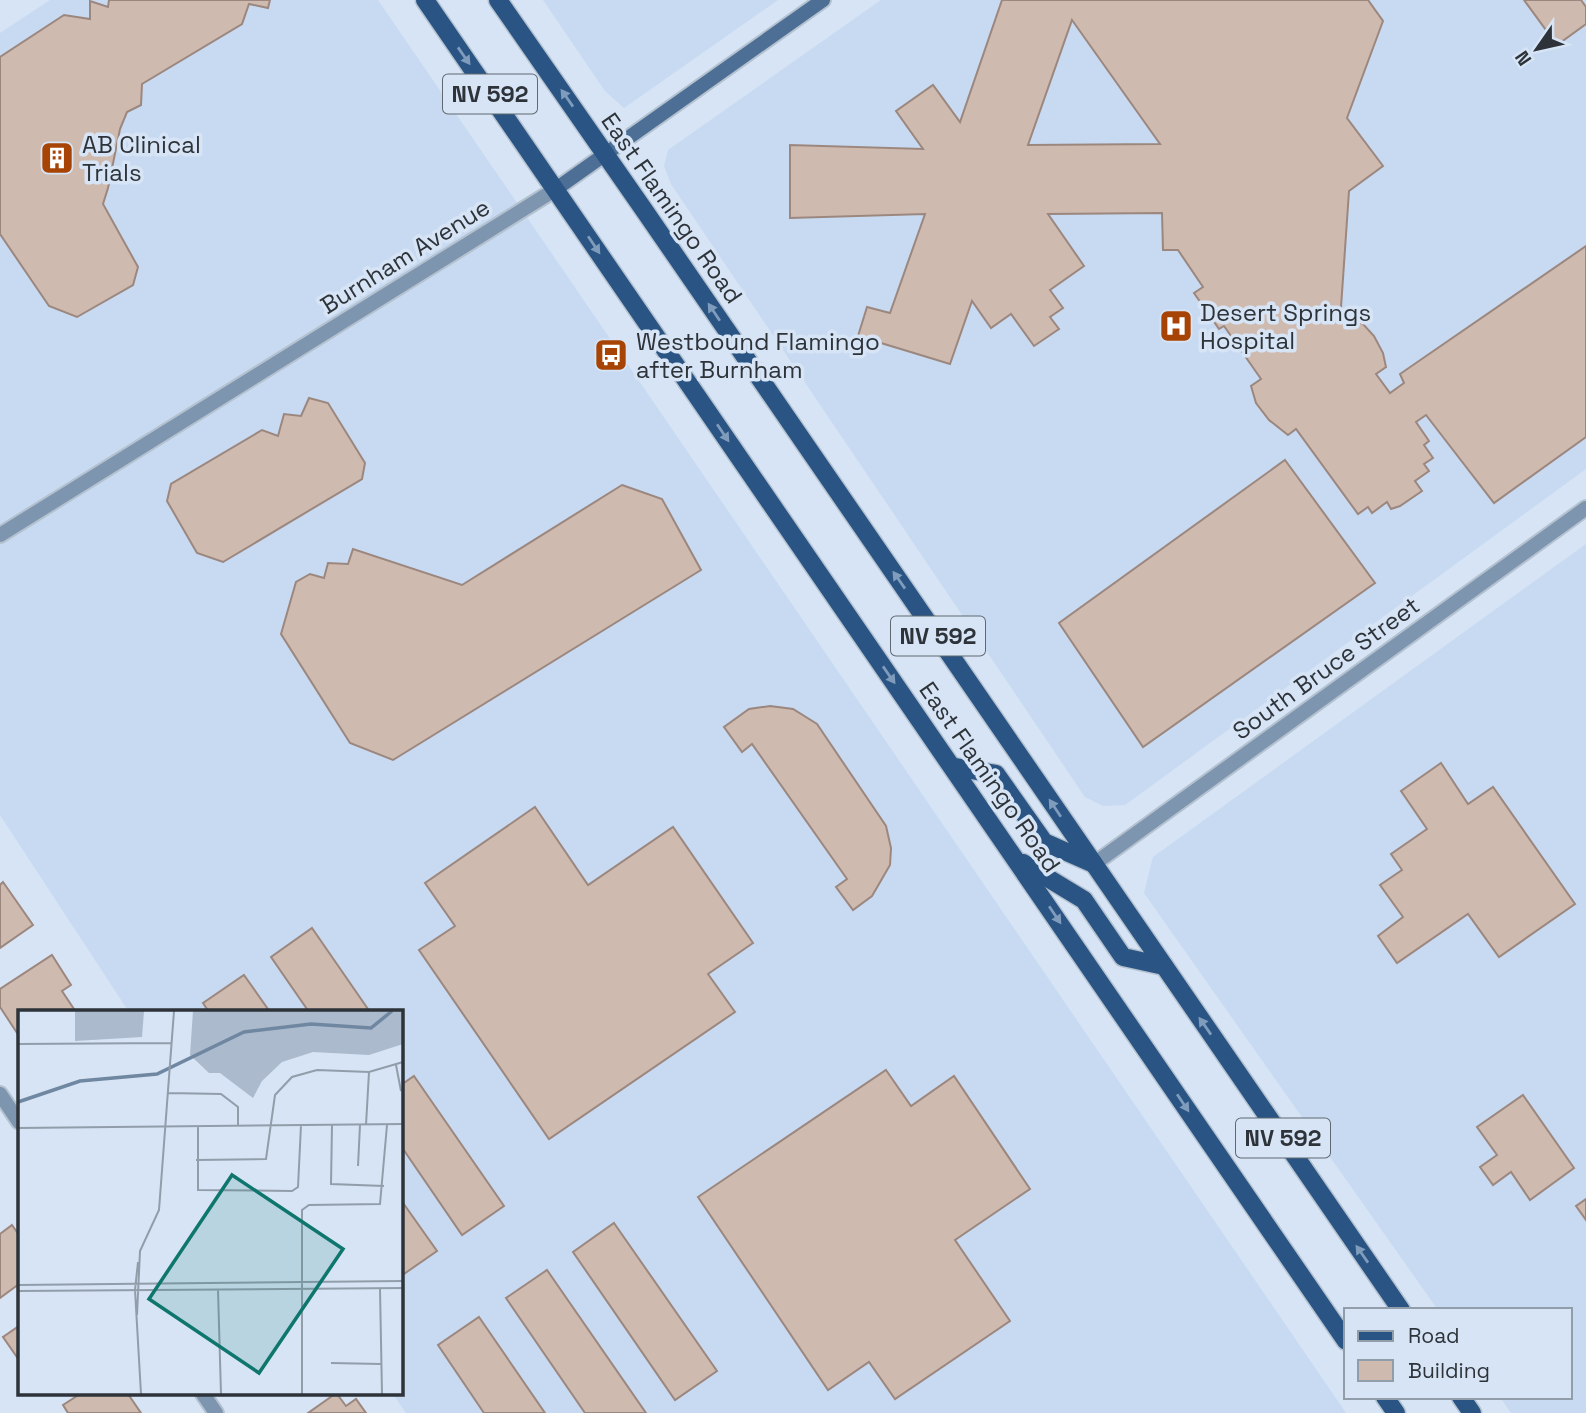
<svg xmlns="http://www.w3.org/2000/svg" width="1586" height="1413" font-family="'Space Grotesk',sans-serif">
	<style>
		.built { fill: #c7daf1 }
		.building { fill: #cfbab0; stroke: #9c877f; stroke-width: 2; fill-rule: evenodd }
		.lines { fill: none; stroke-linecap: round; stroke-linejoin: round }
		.street-casing { stroke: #b4c1cf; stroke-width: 18 }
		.secondary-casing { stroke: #b4c1cf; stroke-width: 18 }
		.primary-casing { stroke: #b4c1cf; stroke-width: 21 }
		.street { stroke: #7e95b0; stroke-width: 14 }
		.secondary { stroke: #4d6f96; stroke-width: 14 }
		.primary { stroke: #295483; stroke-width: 18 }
		.oneway { fill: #809cbc }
		.labels { text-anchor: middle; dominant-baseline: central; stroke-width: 7; stroke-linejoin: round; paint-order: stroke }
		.shield { fill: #d6e4f5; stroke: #606871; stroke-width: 2 }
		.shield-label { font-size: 23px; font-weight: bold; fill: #2d3339 }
		.poi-label { font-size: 24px; fill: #2d3339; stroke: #d6e4f5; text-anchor: start }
		.street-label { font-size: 24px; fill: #2d3339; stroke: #d6e4f5 }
		.inset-river { fill: none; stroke: #7087a1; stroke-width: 3.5 }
		.inset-road { fill: none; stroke: #929daa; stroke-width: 2 }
		.view { fill: #0f766e; fill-opacity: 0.15; stroke: #0f766e; stroke-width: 3.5 }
		.inset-edge { fill: none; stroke: #2d3339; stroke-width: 3.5 }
	</style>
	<rect width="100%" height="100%" fill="#d6e4f5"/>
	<!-- built -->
	<g class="built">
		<path d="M 50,0 L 378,0 L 1346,1413 L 406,1413 L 393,1394 L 401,1394 L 401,1012 L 129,1012 L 0,815 L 0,33 Z"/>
		<path d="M 543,0 L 778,0 L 624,108 L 605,91 Z"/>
		<path d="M 881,0 L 1586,0 L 1586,469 L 1125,805 L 1103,806 L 1085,797 L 671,184 L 664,166 L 668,150 Z"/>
		<path d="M 1586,544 L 1586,1413 L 1511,1413 L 1500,1397 L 1570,1397 L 1570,1310 L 1438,1310 L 1144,893 L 1153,857 Z"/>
	</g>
	<!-- building -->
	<g class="building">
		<path d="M 109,0 L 270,0 L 268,8 L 249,4 L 242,24 L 142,84 L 141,105 L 127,112 L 120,129 L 108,188 L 103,204 L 138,267 L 133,285 L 77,317 L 49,306 L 0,234 L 0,57 L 64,15 L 90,19 L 90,1 L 108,7 Z"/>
		<path d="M 1002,0 L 1368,0 L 1383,21 L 1347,118 L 1383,166 L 1349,191 L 1340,322 L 1348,316 L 1363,324 L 1374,336 L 1383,353 L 1386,367 L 1376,374 L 1390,393 L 1404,383 L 1400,374 L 1586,246 L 1586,437 L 1494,503 L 1426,415 L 1416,422 L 1429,441 L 1424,445 L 1433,458 L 1424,464 L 1429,471 L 1415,481 L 1422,491 L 1400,506 L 1391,509 L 1387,502 L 1372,513 L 1368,507 L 1358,514 L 1296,429 L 1288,435 L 1269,420 L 1256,403 L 1251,386 L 1261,379 L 1224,326 L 1219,329 L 1194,293 L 1203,287 L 1178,250 L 1163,250 L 1162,213 L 1048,214 L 1084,266 L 1050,290 L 1063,308 L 1050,317 L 1059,329 L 1034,346 L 1011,314 L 991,328 L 972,301 L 950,364 L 858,336 L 867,307 L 890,313 L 925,214 L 790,218 L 790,145 L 923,149 L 896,111 L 933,85 L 960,122 ZM 1072,20 L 1160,144 L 1028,145 Z"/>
		<path d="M 1524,0 L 1581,0 L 1586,7 L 1586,24 L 1557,45 Z"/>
		<path d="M 309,398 L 328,403 L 365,463 L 362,479 L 223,562 L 197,553 L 167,501 L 171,484 L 262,430 L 278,436 L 284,414 L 301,416 Z"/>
		<path d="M 1285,460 L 1375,583 L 1143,747 L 1059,623 Z"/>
		<path d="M 622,485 L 662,499 L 701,570 L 393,760 L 350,743 L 281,634 L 296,582 L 310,574 L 324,578 L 328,563 L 348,564 L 353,549 L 462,585 Z"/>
		<path d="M 770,706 L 793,709 L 817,724 L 886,826 L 891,848 L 890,865 L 872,896 L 853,910 L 836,887 L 847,879 L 752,744 L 742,752 L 724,727 L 749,709 Z"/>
		<path d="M 1441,763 L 1468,804 L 1493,787 L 1575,904 L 1499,957 L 1468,914 L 1397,963 L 1378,936 L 1403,917 L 1380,885 L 1402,870 L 1391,854 L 1427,829 L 1401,791 Z"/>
		<path d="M 535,807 L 588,885 L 673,827 L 753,943 L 708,974 L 735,1012 L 549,1139 L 419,950 L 455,926 L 425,883 Z"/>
		<path d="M 3,882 L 33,925 L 0,948 L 0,885 Z"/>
		<path d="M 312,928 L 370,1012 L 309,1012 L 271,957 Z"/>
		<path d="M 52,955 L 71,985 L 62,991 L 76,1012 L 19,1012 L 19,1036 L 0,1007 L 0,989 Z"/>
		<path d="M 244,975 L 270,1012 L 209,1012 L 203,1003 Z"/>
		<path d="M 886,1070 L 911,1106 L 954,1076 L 1030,1189 L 955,1240 L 1010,1321 L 895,1399 L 869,1362 L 828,1390 L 698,1197 Z"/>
		<path d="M 414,1076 L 504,1206 L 462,1235 L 401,1146 L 401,1085 Z"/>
		<path d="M 1523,1095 L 1574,1168 L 1530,1200 L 1511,1172 L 1493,1185 L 1480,1167 L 1497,1155 L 1477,1127 Z"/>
		<path d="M 1586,1199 L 1586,1220 L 1576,1206 Z"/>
		<path d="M 401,1200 L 437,1251 L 401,1276 Z"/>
		<path d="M 614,1223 L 717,1371 L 675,1400 L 573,1252 Z"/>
		<path d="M 12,1225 L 19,1235 L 19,1284 L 0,1298 L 0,1234 Z"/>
		<path d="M 547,1270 L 646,1413 L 585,1413 L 506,1298 Z"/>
		<path d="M 479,1317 L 545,1413 L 484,1413 L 438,1345 Z"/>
		<path d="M 19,1326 L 19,1360 L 3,1337 Z"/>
		<path d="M 80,1394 L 128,1394 L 141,1413 L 68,1413 L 63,1405 Z"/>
		<path d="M 335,1394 L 337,1394 L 346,1406 L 356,1399 L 366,1413 L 308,1413 Z"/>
	</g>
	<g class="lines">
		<defs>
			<g id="street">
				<path d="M 0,535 L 556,189"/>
				<path d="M 1094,864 L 1586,508"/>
				<path d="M 0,1094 L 19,1122"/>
				<path d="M 203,1394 L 216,1413"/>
			</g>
			<path id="secondary" d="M 556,189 L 823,0"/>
			<g id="primary">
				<path d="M 425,0 L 1346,1341"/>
				<path d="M 498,0 L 644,210 L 1401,1310"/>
				<path d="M 954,767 L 996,774 L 1044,842 L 1094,864"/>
				<path d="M 1023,863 L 1084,900 L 1123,957 L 1164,966"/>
				<path d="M 1385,1397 L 1396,1413"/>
				<path d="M 1461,1397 L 1472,1413"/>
			</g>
		</defs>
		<!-- street casing -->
		<use href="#street" class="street-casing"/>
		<!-- secondary casing -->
		<use href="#secondary" class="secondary-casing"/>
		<!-- primary casing -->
		<use href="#primary" class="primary-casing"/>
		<!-- street -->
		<use href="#street" class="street"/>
		<!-- secondary -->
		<use href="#secondary" class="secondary"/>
		<!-- primary -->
		<use href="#primary" class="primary"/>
	</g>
	<!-- one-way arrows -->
	<defs><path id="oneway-solid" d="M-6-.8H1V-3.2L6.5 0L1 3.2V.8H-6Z" transform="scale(1.75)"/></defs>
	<g class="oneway">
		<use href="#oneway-solid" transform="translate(464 56) rotate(55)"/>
		<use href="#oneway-solid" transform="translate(567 98) rotate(-125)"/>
		<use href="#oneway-solid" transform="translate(594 245) rotate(56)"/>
		<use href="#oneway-solid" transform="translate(714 312) rotate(-124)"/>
		<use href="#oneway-solid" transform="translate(723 433) rotate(56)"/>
		<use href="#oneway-solid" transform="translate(899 580) rotate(-125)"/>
		<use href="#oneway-solid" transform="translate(889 675) rotate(55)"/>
		<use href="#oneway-solid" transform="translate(1055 808) rotate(-124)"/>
		<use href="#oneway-solid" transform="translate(1055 915) rotate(56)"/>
		<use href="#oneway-solid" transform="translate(1205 1026) rotate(-125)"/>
		<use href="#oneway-solid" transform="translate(1183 1103) rotate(56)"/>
		<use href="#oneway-solid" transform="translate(1362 1254) rotate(-125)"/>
	</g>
	<!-- icons -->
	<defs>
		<symbol id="building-square" viewBox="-11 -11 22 22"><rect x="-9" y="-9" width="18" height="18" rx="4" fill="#a74405" stroke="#d6e4f5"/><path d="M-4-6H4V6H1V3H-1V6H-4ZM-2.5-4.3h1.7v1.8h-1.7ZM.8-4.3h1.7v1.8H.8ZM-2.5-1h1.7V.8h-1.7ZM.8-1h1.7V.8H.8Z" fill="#fff"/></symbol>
		<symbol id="hospital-square" viewBox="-11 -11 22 22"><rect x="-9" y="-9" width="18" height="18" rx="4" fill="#a74405" stroke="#d6e4f5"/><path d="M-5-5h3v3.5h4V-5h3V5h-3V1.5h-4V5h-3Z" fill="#fff"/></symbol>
		<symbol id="bus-square" viewBox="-11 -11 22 22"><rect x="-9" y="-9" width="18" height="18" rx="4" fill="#a74405" stroke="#d6e4f5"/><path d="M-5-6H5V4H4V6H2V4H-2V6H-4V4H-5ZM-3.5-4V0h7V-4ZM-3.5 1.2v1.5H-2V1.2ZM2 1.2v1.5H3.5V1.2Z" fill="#fff"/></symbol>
	</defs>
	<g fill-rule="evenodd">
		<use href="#building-square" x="38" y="139" width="38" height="38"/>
		<use href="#hospital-square" x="1157" y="307" width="38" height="38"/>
		<use href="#bus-square" x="592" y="336" width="38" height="38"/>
	</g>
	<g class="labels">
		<!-- shield labels -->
		<g class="shield">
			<rect x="443" y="74.5" width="94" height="39" rx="5"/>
			<rect x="891" y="616.5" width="94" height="39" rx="5"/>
			<rect x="1236" y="1118.5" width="94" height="39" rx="5"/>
		</g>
		<g class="shield-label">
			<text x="490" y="94">NV 592</text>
			<text x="938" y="636">NV 592</text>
			<text x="1283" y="1138">NV 592</text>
		</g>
		<!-- poi labels -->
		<g class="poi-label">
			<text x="82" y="144">AB Clinical<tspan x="82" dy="28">Trials</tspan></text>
			<text x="1200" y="312">Desert Springs<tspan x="1200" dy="28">Hospital</tspan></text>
			<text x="636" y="341">Westbound Flamingo<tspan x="636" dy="28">after Burnham</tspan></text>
		</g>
		<!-- street labels -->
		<g class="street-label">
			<text transform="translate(672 208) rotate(55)">East Flamingo Road</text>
			<text transform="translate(405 256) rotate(-32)">Burnham Avenue</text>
			<text transform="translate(1326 668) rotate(-36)">South Bruce Street</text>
			<text transform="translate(990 777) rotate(55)">East Flamingo Road</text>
		</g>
	</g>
	<!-- overview -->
	<g transform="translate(18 1010)">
		<rect width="385" height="385" fill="#d6e4f5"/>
		<path d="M 57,1 L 126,1 L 124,27 L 57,31 ZM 175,1 L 385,1 L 385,34 L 351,45 L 295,42 L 264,52 L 244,71 L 235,88 L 202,63 L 191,63 L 172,45 Z" fill="#abbacc"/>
		<path class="inset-river" d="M 0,92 L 62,71 L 139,64 L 226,22 L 293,14 L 353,18 L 374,1"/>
		<path class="inset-road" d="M 0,34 L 153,33M 378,55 L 383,81M 150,83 L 203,84 L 220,97 L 220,115M 314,115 L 313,174 L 366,176M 348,115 L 351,62M 180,116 L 180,180 L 274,181 L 280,177 L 283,115M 0,118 L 385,114M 178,150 L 248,149 L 257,85 L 274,67 L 299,60 L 351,62 L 385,52M 340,156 L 342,115M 120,252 L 117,280 L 123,384M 0,275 L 385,271M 362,279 L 364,384M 200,280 L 203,384M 0,281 L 385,278M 119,305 L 122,241 L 141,200 L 156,1M 313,353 L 363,354M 284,384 L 284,200 L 291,195 L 362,194 L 369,115"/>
		<path class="view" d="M 214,165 L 325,239 L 241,363 L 131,289 Z"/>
		<rect width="385" height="385" class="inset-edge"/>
	</g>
	<!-- legend -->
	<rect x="1344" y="1308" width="228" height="91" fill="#d6e4f5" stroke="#929daa" stroke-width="2"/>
	<rect x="1358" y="1331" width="35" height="10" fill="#295483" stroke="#929daa" stroke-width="2"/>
	<text x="1408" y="1343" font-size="21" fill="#2d3339">Road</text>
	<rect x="1358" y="1360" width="35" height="21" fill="#cfbab0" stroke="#929daa" stroke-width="2"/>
	<text x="1408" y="1378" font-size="21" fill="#2d3339">Building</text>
	<!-- north arrow -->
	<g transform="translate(1537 49) rotate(236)" stroke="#d6e4f5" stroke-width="5" paint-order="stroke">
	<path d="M0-5L12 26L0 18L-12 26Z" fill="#2d3339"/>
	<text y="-10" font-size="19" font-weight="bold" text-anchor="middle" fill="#2d3339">N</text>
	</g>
</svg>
